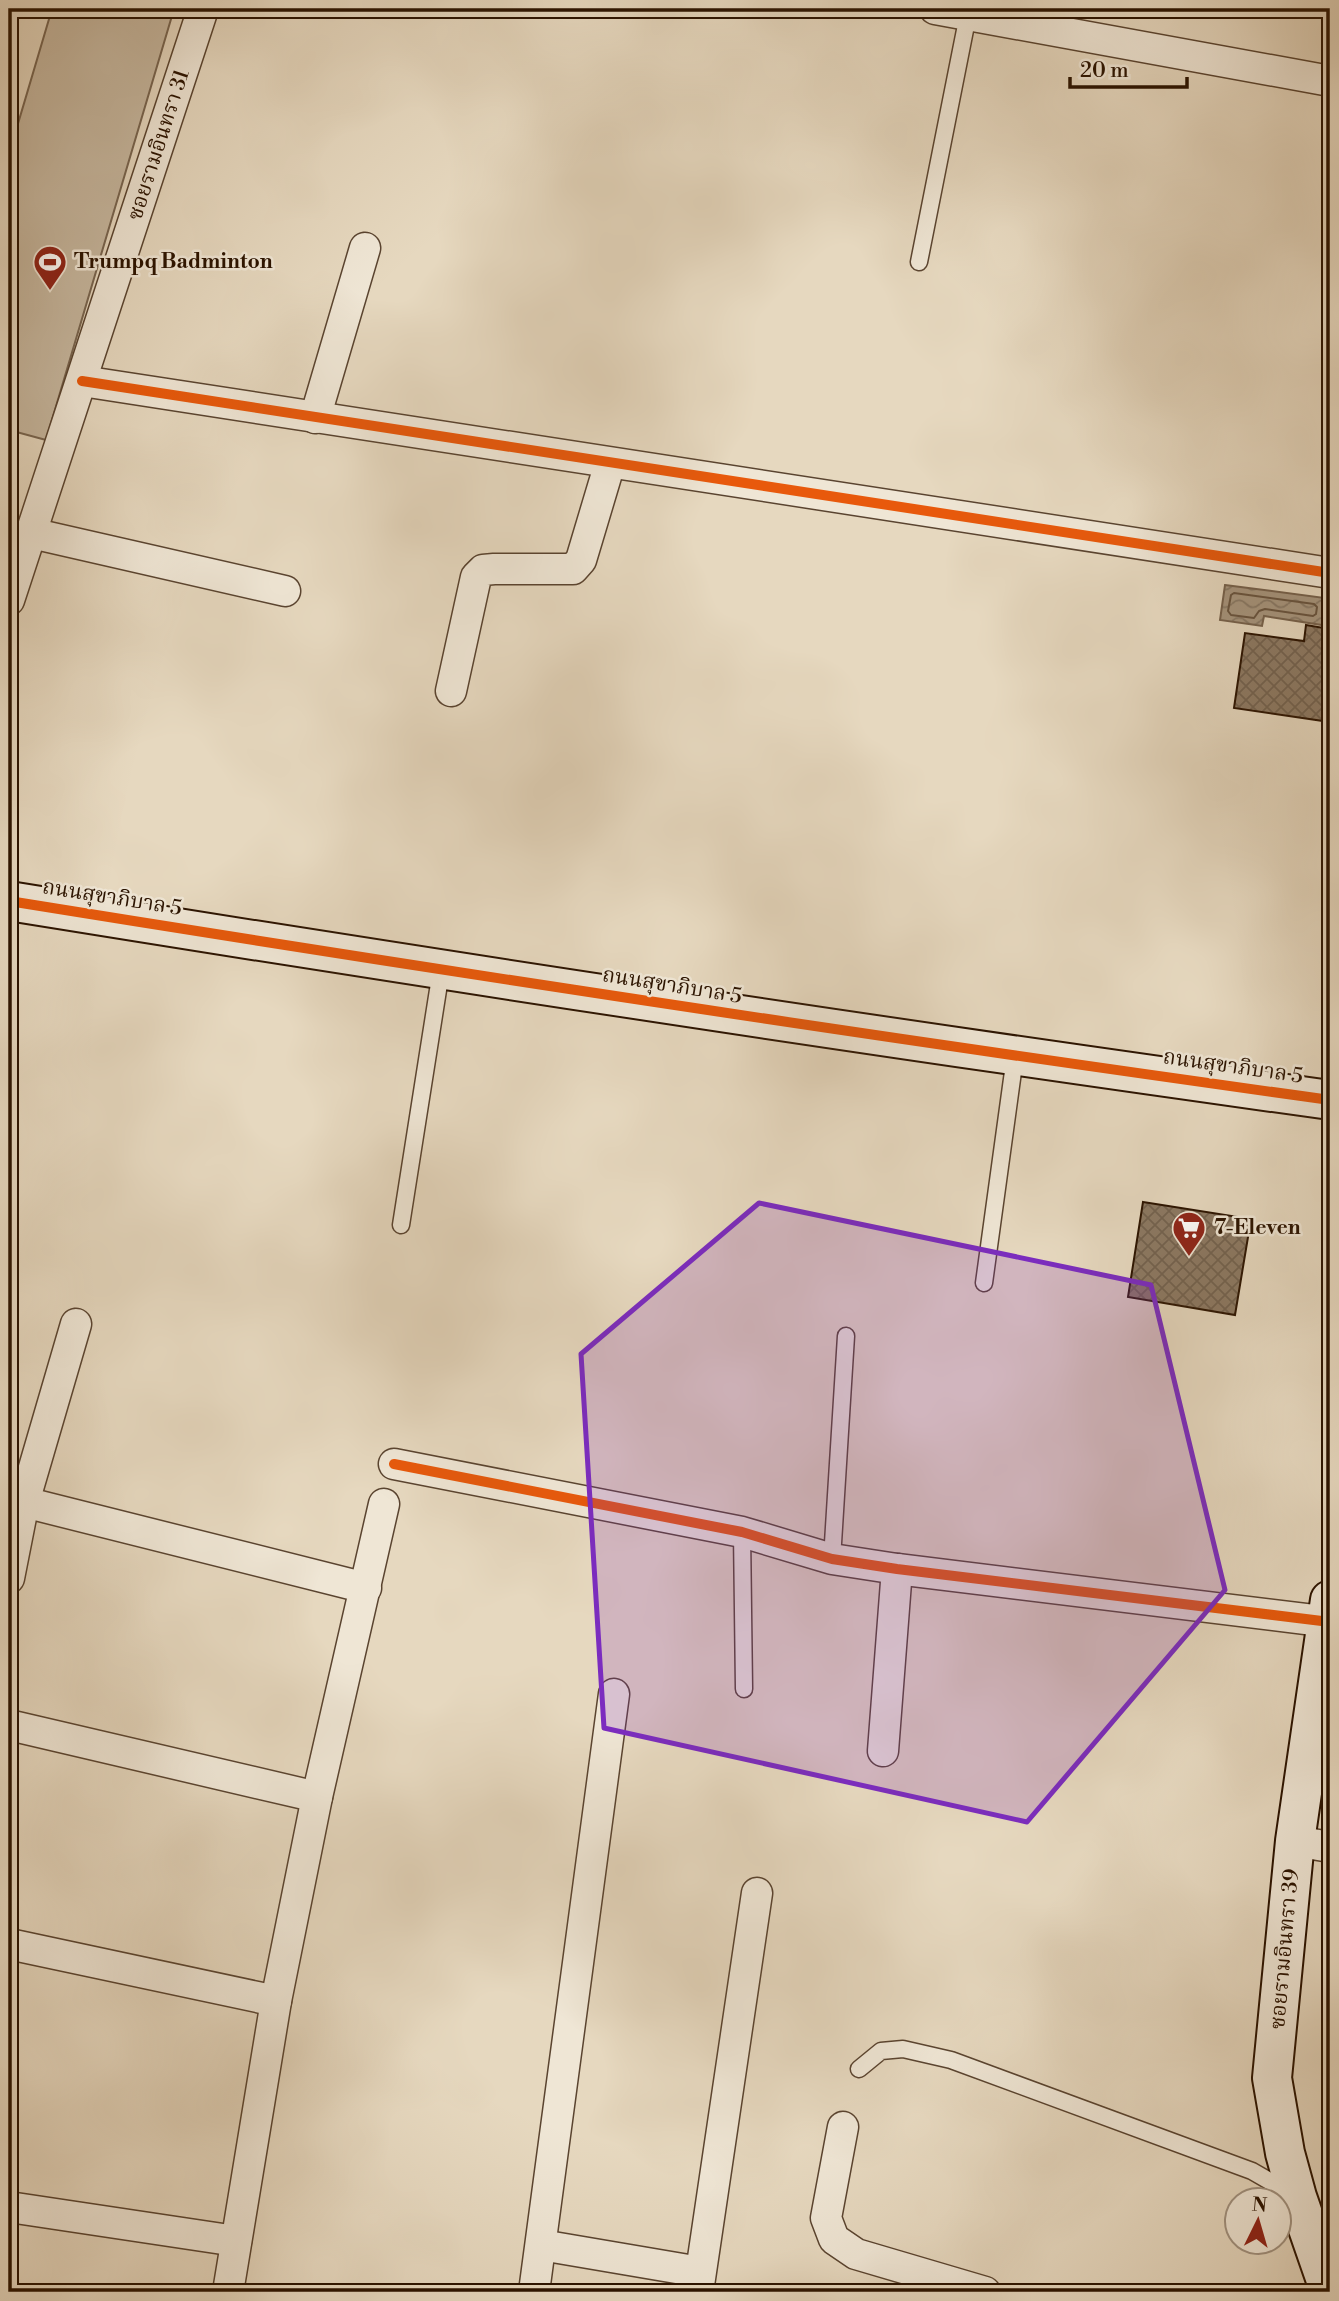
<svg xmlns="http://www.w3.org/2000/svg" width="1339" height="2301" font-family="'Libre Bodoni','Noto Serif Thai',serif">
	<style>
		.pitch { fill: #c6b79f; stroke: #786550; stroke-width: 2 }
		.water { fill: url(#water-waves); stroke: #75614c; stroke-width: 2 }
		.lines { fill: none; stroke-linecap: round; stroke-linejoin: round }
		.shore { stroke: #68543f; stroke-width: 2 }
		.building { fill: url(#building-cross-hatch); stroke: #2b1300; stroke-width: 2 }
		.lane-casing { stroke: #5a4430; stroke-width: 19 }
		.street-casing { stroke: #5a4430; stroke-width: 33 }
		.secondary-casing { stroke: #2b1300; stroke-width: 42 }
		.lane { stroke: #efe6d5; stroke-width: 16 }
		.street { stroke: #efe6d5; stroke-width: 30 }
		.secondary { stroke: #efe6d5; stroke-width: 38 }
		.cycleway-casing { stroke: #efe6d5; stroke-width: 15 }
		.cycleway { stroke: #e8590c; stroke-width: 10 }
		.marked { fill: #7b2cbf; fill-opacity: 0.2; stroke: #7b2cbf; stroke-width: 5; stroke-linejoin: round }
		.labels { text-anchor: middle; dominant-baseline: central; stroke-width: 5; stroke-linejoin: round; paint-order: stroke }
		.street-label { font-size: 21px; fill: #2b1300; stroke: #efe6d5 }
		.poi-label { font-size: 21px; font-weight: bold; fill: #2b1300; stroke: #efe6d5; text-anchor: start }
	</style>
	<defs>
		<pattern id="water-waves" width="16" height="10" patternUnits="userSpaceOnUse" patternTransform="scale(1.75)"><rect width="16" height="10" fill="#a6957e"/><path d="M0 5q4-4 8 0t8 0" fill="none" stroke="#877865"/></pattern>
		<pattern id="building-cross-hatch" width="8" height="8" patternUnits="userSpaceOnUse" patternTransform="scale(1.75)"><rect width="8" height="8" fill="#8c7963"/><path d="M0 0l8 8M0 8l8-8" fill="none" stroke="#73624f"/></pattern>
	</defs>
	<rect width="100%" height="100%" fill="#e6d8bf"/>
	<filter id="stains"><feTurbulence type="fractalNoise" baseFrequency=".00286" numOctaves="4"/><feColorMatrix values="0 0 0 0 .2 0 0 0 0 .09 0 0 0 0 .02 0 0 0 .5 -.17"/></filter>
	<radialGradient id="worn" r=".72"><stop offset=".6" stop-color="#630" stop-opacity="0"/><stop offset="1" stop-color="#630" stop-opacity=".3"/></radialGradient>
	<!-- pitch -->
	<path class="pitch" d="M 52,9 L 174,9 L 46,440 L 9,430 L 9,154 Z"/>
	<!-- water -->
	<path class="water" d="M 1225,585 L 1325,598 L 1322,625 L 1264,616 L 1262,626 L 1220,620 Z"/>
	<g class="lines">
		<!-- shore -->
		<path class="shore" d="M 1234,593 L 1314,604 L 1317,607 L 1316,614 L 1313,616 L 1265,609 L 1259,611 L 1254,618 L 1231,615 L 1228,611 L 1231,595 Z"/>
	</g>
	<!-- building -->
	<g class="building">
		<path d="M 1306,625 L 1330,629 L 1330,722 L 1234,708 L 1245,633 L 1304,641 Z"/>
		<path d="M 1143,1202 L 1251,1219 L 1235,1315 L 1128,1297 Z"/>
	</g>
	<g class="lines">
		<defs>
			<g id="lane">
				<path d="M 919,262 L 968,15"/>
				<path d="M 401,1225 L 441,971"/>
				<path d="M 984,1283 L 1015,1057"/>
				<path d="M 742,1532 L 744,1689"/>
				<path d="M 832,1559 L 846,1336"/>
				<path d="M 859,2069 L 881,2051 L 903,2049 L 951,2060 L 1252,2171 L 1292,2194"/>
			</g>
			<g id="street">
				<path d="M 935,9 L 1330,81"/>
				<path d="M 82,381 L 1330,573"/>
				<path d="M 315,418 L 365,248"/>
				<path d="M 31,533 L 285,591"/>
				<path d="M 9,600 L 203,9"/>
				<path d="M 451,691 L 476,577 L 483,570 L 494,569 L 573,569 L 581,560 L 610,463"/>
				<path d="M 394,1464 L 742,1532 L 832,1559 L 897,1569 L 1330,1622"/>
				<path d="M 24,1502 L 366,1588"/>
				<path d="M 9,1578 L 24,1502 L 76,1324"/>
				<path d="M 9,1725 L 317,1797"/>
				<path d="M 883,1751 L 897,1569"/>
				<path d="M 1295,1841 L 1330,1847"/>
				<path d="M 9,1944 L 276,2001"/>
				<path d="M 843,2127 L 826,2218 L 834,2239 L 856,2254 L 985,2292"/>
				<path d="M 9,2207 L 236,2241"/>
				<path d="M 541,2245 L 700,2272"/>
				<path d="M 228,2292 L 276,2001 L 317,1797 L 384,1504"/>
				<path d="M 534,2292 L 614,1694"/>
				<path d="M 698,2292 L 757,1893"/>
			</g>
			<g id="secondary">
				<path d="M 9,901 C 449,972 889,1039 1330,1100"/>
				<path d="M 1330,1600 L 1295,1841 L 1272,2078 L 1285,2153 L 1297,2197 L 1330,2292"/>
			</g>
		</defs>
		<!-- lane casing -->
		<use href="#lane" class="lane-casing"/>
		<!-- street casing -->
		<use href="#street" class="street-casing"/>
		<!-- secondary casing -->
		<use href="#secondary" class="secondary-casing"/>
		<!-- lane -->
		<use href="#lane" class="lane"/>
		<!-- street -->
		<use href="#street" class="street"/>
		<!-- secondary -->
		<use href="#secondary" class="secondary"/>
		<defs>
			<g id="cycleway">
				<path d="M 82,381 L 1330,573"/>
				<path d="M 9,901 C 449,972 889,1039 1330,1100"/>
				<path d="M 394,1464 L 742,1532 L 832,1559 L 897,1569 L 1330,1622"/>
			</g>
		</defs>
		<!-- cycleway casing -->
		<use href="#cycleway" class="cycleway-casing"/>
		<!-- cycleway -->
		<use href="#cycleway" class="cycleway"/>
	</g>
	<!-- marked area -->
	<path class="marked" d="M 759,1203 L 1151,1285 L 1225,1590 L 1027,1822 L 604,1728 L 581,1354 Z"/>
	<!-- icons -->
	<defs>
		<symbol id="stadium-pin" viewBox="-11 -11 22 30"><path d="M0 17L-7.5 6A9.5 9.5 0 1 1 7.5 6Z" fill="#8f2418" stroke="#efe6d5"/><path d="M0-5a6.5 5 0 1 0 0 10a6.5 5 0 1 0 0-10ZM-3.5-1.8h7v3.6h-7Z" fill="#fff"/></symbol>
		<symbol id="supermarket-pin" viewBox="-11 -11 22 30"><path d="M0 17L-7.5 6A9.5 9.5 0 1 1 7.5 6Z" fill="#8f2418" stroke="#efe6d5"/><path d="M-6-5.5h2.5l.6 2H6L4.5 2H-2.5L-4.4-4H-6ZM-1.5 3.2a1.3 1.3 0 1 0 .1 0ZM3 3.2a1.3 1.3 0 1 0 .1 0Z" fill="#fff"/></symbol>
	</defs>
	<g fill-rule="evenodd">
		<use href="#stadium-pin" x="31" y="243" width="38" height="52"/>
		<use href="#supermarket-pin" x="1170" y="1209" width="38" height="52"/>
	</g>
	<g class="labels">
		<!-- street labels -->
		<g class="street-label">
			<text transform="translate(159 145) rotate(-72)">ซอยรามอินทรา 31</text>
			<text transform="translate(112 898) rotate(9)">ถนนสุขาภิบาล 5</text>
			<text transform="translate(672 986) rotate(9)">ถนนสุขาภิบาล 5</text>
			<text transform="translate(1233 1067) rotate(8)">ถนนสุขาภิบาล 5</text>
			<text transform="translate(1285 1949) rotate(-85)">ซอยรามอินทรา 39</text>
		</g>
		<!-- poi labels -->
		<g class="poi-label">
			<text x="74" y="262">Trumpq Badminton</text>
			<text x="1214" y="1228">7-Eleven</text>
		</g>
	</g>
	<!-- margin -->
	<rect width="1339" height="2301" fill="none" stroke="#e6d8bf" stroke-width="35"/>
	<rect x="10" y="10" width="1318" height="2280" fill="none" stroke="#2b1300" stroke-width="3.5"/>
	<rect x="18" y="18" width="1304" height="2266" fill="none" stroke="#2b1300" stroke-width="2"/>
	<!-- north arrow -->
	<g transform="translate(1258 2221) rotate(5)"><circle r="33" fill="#efe6d5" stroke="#a19280" stroke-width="2"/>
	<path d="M0-5L12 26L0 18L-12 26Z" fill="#8f2418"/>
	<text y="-10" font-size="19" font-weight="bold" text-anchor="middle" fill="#2b1300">N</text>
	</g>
	<!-- scale -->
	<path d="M1070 77v10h117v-10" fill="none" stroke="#2b1300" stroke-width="3.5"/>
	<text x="1080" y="77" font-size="21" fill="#2b1300" stroke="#efe6d5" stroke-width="5" paint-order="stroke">20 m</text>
	<rect width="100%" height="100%" filter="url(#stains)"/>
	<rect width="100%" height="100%" fill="url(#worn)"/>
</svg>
